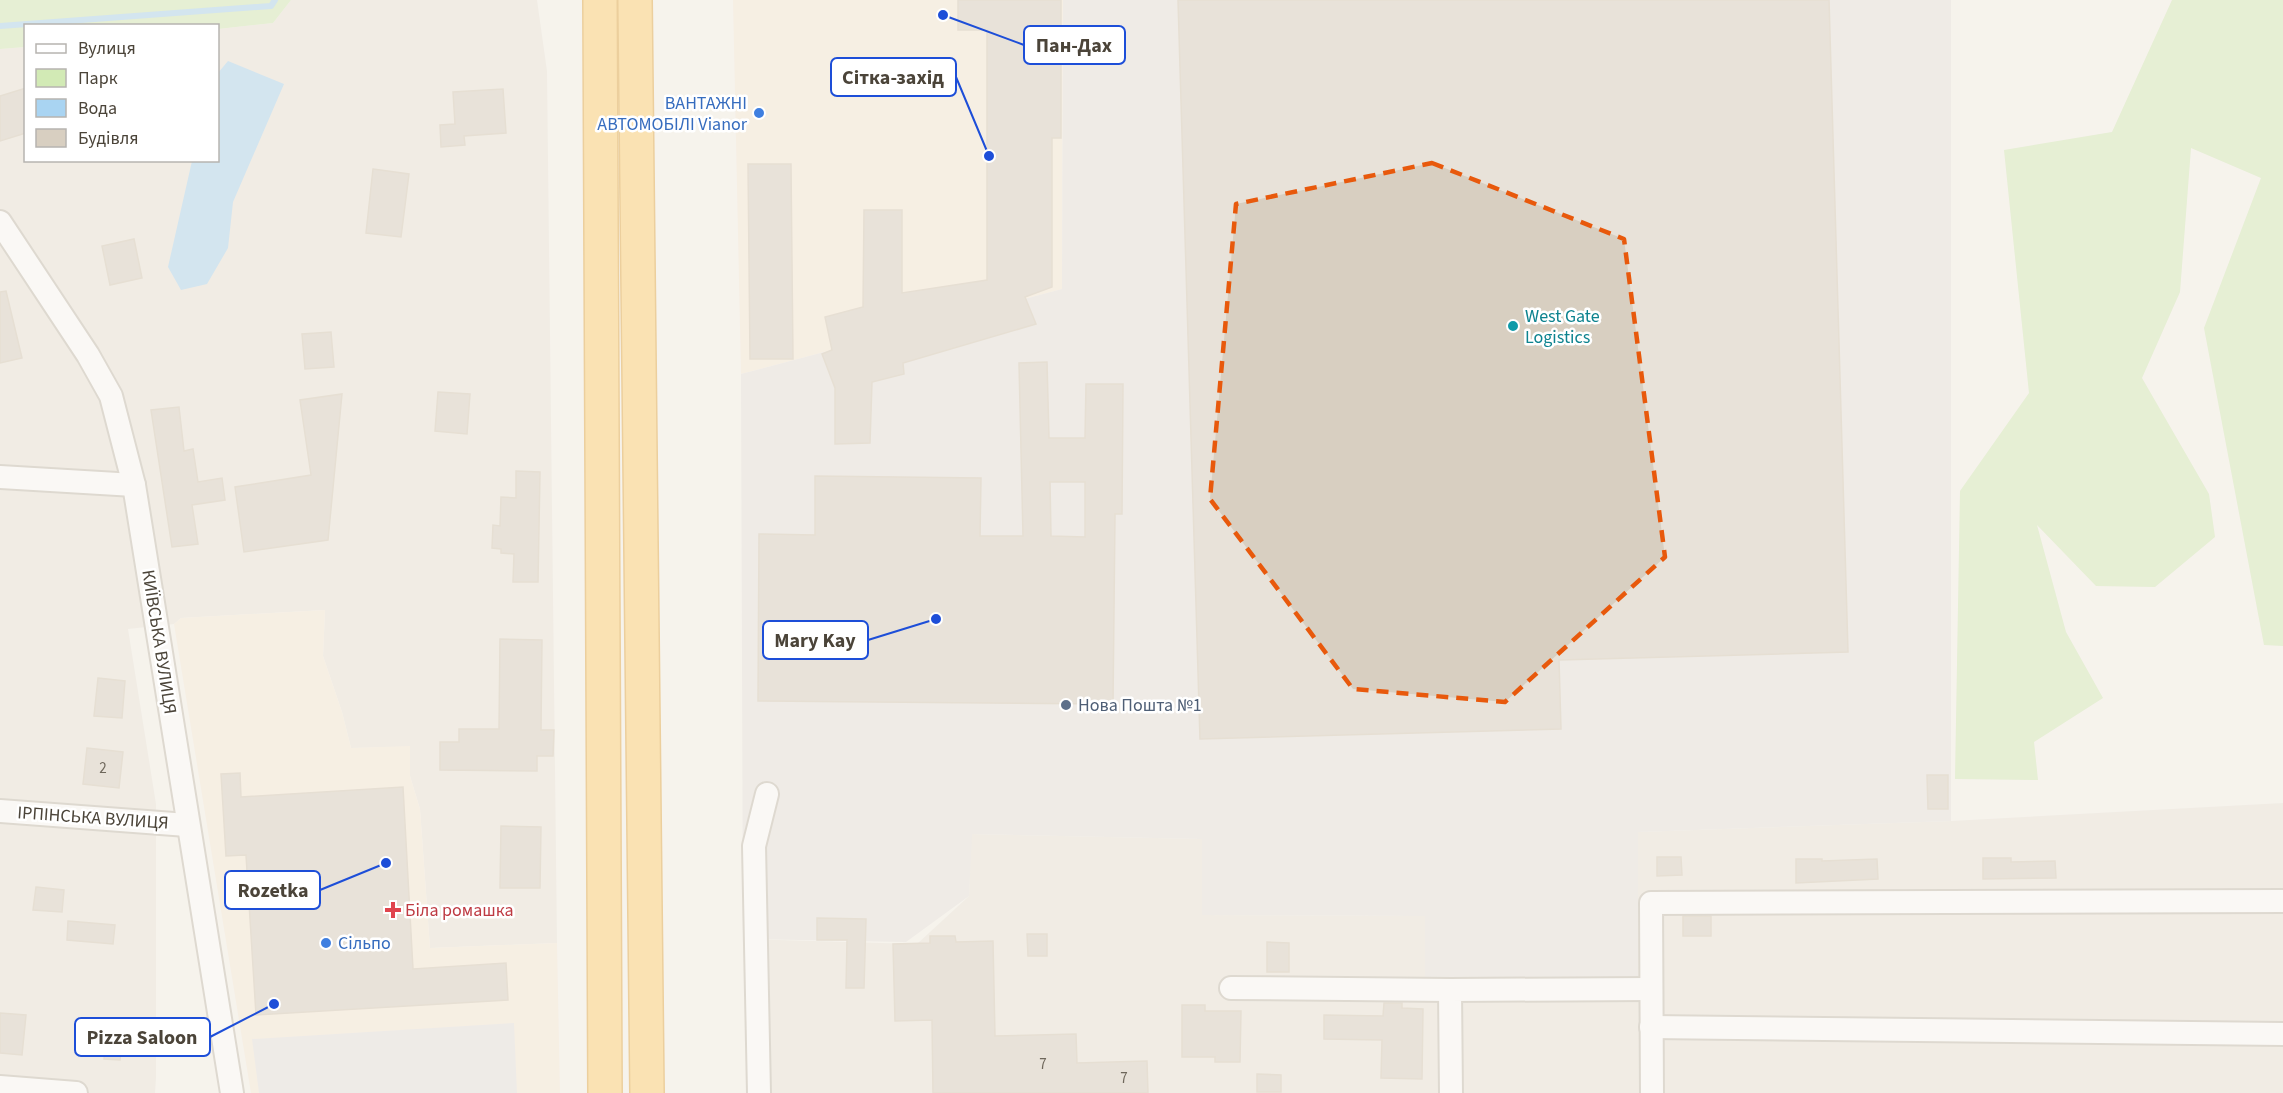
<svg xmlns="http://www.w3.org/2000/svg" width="2283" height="1093" font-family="'Source Sans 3',sans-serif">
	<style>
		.residential { fill: #eae5da }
		.commercial { fill: #f7ead8 }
		.industrial { fill: #e6e2dd }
		.green { fill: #d2eab5 }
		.parking { fill: #e5e3e0 }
		.water { fill: #a9d4f2 }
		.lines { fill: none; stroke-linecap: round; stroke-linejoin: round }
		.stream { stroke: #a9d4f2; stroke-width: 6 }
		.building { fill: #d8cfc1; stroke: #d3c7b4; stroke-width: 1.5; fill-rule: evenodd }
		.street-casing { stroke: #c2bbae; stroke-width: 26 }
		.highway-casing { stroke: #e0a43c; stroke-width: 36 }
		.street { stroke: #fff; stroke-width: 22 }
		.highway { stroke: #ffcf6e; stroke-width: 33 }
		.marked { fill: none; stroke: #e8590c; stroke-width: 4.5; stroke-dasharray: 12 8; stroke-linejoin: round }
		.shop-dot { fill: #3f7fe0; stroke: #fff; stroke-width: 2 }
		.culture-dot { fill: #0f9aa8; stroke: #fff; stroke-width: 2 }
		.service-dot { fill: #5c6f8a; stroke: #fff; stroke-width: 2 }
		.health-dot { fill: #e0444e; stroke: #fff; stroke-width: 2 }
		.labels { text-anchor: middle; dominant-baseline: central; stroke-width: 5; stroke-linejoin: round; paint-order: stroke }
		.number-label { font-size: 15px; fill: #6e675b }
		.shop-label { font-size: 18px; fill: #366cbe; stroke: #fff; text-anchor: end }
		.culture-label { font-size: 18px; fill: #0d838f; stroke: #fff; text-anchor: start }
		.street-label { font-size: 18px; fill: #4b4439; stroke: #fff }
		.service-label { font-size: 18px; fill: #4e5e75; stroke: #fff; text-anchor: start }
		.health-label { font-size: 18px; fill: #be3a42; stroke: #fff; text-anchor: start }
		.leader { fill: none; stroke: #1d4ed8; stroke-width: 2 }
		.callout-dot { fill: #1d4ed8; stroke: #fff; stroke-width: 2 }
		.callout { fill: #fff; stroke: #1d4ed8; stroke-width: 2 }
		.callout-label { font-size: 20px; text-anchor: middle; font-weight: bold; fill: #4b4439 }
	</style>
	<rect width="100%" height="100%" fill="#f6f3ec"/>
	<!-- residential -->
	<g class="residential">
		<path d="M 291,0 L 537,0 L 547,71 L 557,943 L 430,948 L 420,809 L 410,776 L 410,747 L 351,748 L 342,712 L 323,656 L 325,610 L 181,618 L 174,624 L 128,629 L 156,804 L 156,1078 L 155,1093 L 0,1093 L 0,49 L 25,47 L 26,160 L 218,160 L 218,29 L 273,23 Z"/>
		<path d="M 2283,803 L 2283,1093 L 750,1093 L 743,939 L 917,944 L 969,896 L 971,834 L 1203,839 L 1203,915 L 1425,916 L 1425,979 L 1638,981 L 1637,832 L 1951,821 Z"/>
	</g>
	<!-- commercial -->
	<g class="commercial">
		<path d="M 733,0 L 1063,0 L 1062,289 L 741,374 Z"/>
		<path d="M 325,610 L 323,656 L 342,712 L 351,748 L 410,746 L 410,776 L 420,809 L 430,948 L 557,943 L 560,1093 L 251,1093 L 174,624 L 181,618 Z"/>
	</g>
	<!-- industrial -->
	<path class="industrial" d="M 1063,0 L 1951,0 L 1951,821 L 1638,832 L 1638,982 L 1425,980 L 1425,916 L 1202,915 L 1202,839 L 972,834 L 969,896 L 906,942 L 743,939 L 741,374 L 1062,289 Z"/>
	<!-- green -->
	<g class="green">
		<path d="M 0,0 L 291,0 L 273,23 L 218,29 L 218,26 L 26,26 L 25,47 L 0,49 Z"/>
		<path d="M 2172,0 L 2283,0 L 2283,646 L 2264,645 L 2204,328 L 2261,178 L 2191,148 L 2180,292 L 2142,378 L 2209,494 L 2215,537 L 2155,587 L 2096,586 L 2037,525 L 2066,632 L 2103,698 L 2034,742 L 2038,780 L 1955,779 L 1960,491 L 2029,393 L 2004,150 L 2112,132 Z"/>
	</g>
	<!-- parking -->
	<path class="parking" d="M 514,1023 L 517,1093 L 259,1093 L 252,1039 Z"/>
	<!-- water -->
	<path class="water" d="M 228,61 L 284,84 L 233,202 L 228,248 L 207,284 L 181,290 L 168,267 L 192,161 L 218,160 L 218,73 Z"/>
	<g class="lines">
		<!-- stream -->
		<path class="stream" d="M 0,26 L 271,6 L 275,0"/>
	</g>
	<!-- building -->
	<g class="building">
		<path d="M 958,0 L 1061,0 L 1061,138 L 1052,138 L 1052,287 L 1025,297 L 1036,324 L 903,363 L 904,374 L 872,382 L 870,443 L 835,444 L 835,388 L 822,354 L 832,350 L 825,317 L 863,307 L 864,210 L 902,210 L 902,293 L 987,280 L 987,30 L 958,30 Z"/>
		<path d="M 1178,0 L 1829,0 L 1848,652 L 1559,660 L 1561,729 L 1200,739 Z"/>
		<path d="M 26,88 L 26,133 L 0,141 L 0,96 Z"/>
		<path d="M 503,89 L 506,133 L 464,136 L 465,145 L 441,147 L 440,125 L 455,124 L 453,92 Z"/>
		<path d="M 748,164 L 791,164 L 793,359 L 750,359 Z"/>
		<path d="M 373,169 L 409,174 L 401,237 L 366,233 Z"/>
		<path d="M 134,239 L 142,278 L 110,285 L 102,246 Z"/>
		<path d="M 6,291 L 22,358 L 0,363 L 0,292 Z"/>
		<path d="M 331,332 L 334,367 L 305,369 L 302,334 Z"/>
		<path d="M 1047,362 L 1049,438 L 1085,438 L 1086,384 L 1123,384 L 1122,514 L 1115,514 L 1113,704 L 758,701 L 759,534 L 815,535 L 815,476 L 981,478 L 980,536 L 1023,536 L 1019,363 ZM 1050,482 L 1085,482 L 1085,537 L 1051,536 Z"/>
		<path d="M 438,392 L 470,394 L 467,434 L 435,431 Z"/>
		<path d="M 342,394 L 328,540 L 244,552 L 235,487 L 311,475 L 300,400 Z"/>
		<path d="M 179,407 L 184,451 L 193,449 L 198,482 L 222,478 L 225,500 L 192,505 L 198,544 L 172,547 L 151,410 Z"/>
		<path d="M 516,471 L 540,472 L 538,582 L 513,582 L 514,554 L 501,553 L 501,549 L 492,548 L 493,525 L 500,526 L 501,497 L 516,498 Z"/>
		<path d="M 500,639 L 542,640 L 541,730 L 554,730 L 553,756 L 537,756 L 537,771 L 440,770 L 440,742 L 459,742 L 459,729 L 499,729 Z"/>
		<path d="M 98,678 L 125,681 L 122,718 L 94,716 Z"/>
		<path d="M 87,748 L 123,752 L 119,788 L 83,784 Z"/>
		<path d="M 240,773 L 241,797 L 403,787 L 413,969 L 506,963 L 508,1000 L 256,1015 L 246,855 L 226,856 L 221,774 Z"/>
		<path d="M 1927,775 L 1948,775 L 1948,809 L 1928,809 Z"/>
		<path d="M 501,826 L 541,827 L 540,888 L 500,888 Z"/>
		<path d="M 1657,857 L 1681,857 L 1682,875 L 1657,876 Z"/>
		<path d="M 1983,858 L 2011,858 L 2011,862 L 2055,861 L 2056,878 L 1983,879 Z"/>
		<path d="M 1796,859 L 1822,859 L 1822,861 L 1877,859 L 1878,879 L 1796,883 Z"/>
		<path d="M 36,887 L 64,890 L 62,912 L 33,910 Z"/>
		<rect x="1683" y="916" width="28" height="20"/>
		<path d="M 817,918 L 866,919 L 864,988 L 846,988 L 847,940 L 817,940 Z"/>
		<path d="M 68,921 L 115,925 L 113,944 L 67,940 Z"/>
		<path d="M 1027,934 L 1047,934 L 1047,956 L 1028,956 Z"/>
		<path d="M 930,936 L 955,936 L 956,942 L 993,941 L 995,1036 L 1076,1034 L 1077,1063 L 1147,1061 L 1148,1093 L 933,1093 L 932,1020 L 895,1021 L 893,944 L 930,943 Z"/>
		<path d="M 1267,942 L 1289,943 L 1289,972 L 1267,972 Z"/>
		<path d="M 1384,1003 L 1402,1003 L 1402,1008 L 1423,1009 L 1422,1079 L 1381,1078 L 1382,1040 L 1324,1039 L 1324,1015 L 1383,1016 Z"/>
		<path d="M 1182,1005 L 1205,1005 L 1205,1011 L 1241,1011 L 1240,1062 L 1215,1062 L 1215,1057 L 1182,1057 Z"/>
		<path d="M 0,1013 L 26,1015 L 22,1055 L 0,1053 Z"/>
		<path d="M 93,1029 L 135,1033 L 133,1052 L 121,1051 L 120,1060 L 104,1059 L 105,1050 L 91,1048 Z"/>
		<path d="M 1257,1074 L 1281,1075 L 1281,1092 L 1257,1092 Z"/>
	</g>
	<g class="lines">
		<defs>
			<g id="street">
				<path d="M 0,222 L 88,355 L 111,396 L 134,485 L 232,1093"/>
				<path d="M 0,477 L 134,485"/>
				<path d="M 0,811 L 187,825"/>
				<path d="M 1231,988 L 1450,990"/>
				<path d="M 1651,1027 L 2283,1034"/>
				<path d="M 0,1087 L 76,1093"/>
				<path d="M 759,1093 L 754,846 L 767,794"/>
				<path d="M 1451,1093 L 1450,990 L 1651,989"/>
				<path d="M 1652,1093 L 1651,903 L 2283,901"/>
			</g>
			<g id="highway">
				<path d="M 600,0 L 605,1093"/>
				<path d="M 635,0 L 647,1093"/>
			</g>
		</defs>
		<!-- street casing -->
		<use href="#street" class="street-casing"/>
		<!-- highway casing -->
		<use href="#highway" class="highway-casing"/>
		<!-- street -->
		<use href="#street" class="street"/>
		<!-- highway -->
		<use href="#highway" class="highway"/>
	</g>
	<!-- marked area -->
	<path d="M0 0H2283V1093H0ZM 1432,163 L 1624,239 L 1665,557 L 1505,702 L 1353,689 L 1210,499 L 1236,204 Z" fill="#f6f3ec" fill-opacity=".55" fill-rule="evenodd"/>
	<path class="marked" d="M 1432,163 L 1624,239 L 1665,557 L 1505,702 L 1353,689 L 1210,499 L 1236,204 Z"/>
	<!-- markers -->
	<g class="shop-dot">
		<circle cx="759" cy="113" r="6"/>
		<circle cx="326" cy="943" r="6"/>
	</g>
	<circle class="culture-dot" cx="1513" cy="326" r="6"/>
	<circle class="service-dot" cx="1066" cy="705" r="6"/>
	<path class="health-dot" d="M390 901h6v6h6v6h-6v6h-6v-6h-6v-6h6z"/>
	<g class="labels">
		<!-- number labels -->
		<g class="number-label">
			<text x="103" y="768">2</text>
			<text x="1043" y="1064">7</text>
			<text x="1124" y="1078">7</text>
		</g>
		<!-- shop labels -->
		<g class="shop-label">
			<text x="747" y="103">ВАНТАЖНІ<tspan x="747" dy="21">АВТОМОБІЛІ Vianor</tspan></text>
			<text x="338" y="943" text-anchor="start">Сільпо</text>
		</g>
		<!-- culture labels -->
		<g class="culture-label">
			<text x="1525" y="316">West Gate<tspan x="1525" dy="21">Logistics</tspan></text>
		</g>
		<!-- street labels -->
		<g class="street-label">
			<text transform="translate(159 642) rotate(81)">КИЇВСЬКА ВУЛИЦЯ</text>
			<text transform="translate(93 818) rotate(4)">ІРПІНСЬКА ВУЛИЦЯ</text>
		</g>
		<!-- service labels -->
		<g class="service-label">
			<text x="1078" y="705">Нова Пошта №1</text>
		</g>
		<!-- health labels -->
		<g class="health-label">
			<text x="405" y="910">Біла ромашка</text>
		</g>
	</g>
	<!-- callouts -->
	<path class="leader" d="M943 15L1024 45M989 156L956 77M936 619L868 640M386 863L320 890M274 1004L210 1037"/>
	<g class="callout-dot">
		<circle cx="943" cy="15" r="6"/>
		<circle cx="989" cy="156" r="6"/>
		<circle cx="936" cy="619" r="6"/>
		<circle cx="386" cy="863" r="6"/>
		<circle cx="274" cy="1004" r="6"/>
	</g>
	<g class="callout">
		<rect x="1024" y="26" width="101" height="38" rx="6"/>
		<rect x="831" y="58" width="125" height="38" rx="6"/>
		<rect x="763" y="621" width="105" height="38" rx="6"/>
		<rect x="225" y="871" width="95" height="38" rx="6"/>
		<rect x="75" y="1018" width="135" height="38" rx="6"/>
	</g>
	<g class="callout-label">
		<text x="1074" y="52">Пан-Дах</text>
		<text x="893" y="84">Сітка-захід</text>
		<text x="815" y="647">Mary Kay</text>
		<text x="273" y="897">Rozetka</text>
		<text x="142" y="1044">Pizza Saloon</text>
	</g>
	<!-- legend -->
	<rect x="24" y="24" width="195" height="138" fill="#ffffff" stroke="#b7b4b0" stroke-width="1.5"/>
	<rect x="36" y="44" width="30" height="9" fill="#ffffff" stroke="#b7b4b0" stroke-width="1.5"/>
	<text x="78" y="54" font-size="18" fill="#4b4439">Вулиця</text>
	<rect x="36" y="69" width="30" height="18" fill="#d2eab5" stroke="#b7b4b0" stroke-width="1.5"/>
	<text x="78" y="84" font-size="18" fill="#4b4439">Парк</text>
	<rect x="36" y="99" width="30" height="18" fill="#a9d4f2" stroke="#b7b4b0" stroke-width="1.5"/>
	<text x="78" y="114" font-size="18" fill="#4b4439">Вода</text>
	<rect x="36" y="129" width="30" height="18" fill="#d8cfc1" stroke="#b7b4b0" stroke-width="1.5"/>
	<text x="78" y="144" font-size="18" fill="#4b4439">Будівля</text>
</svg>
